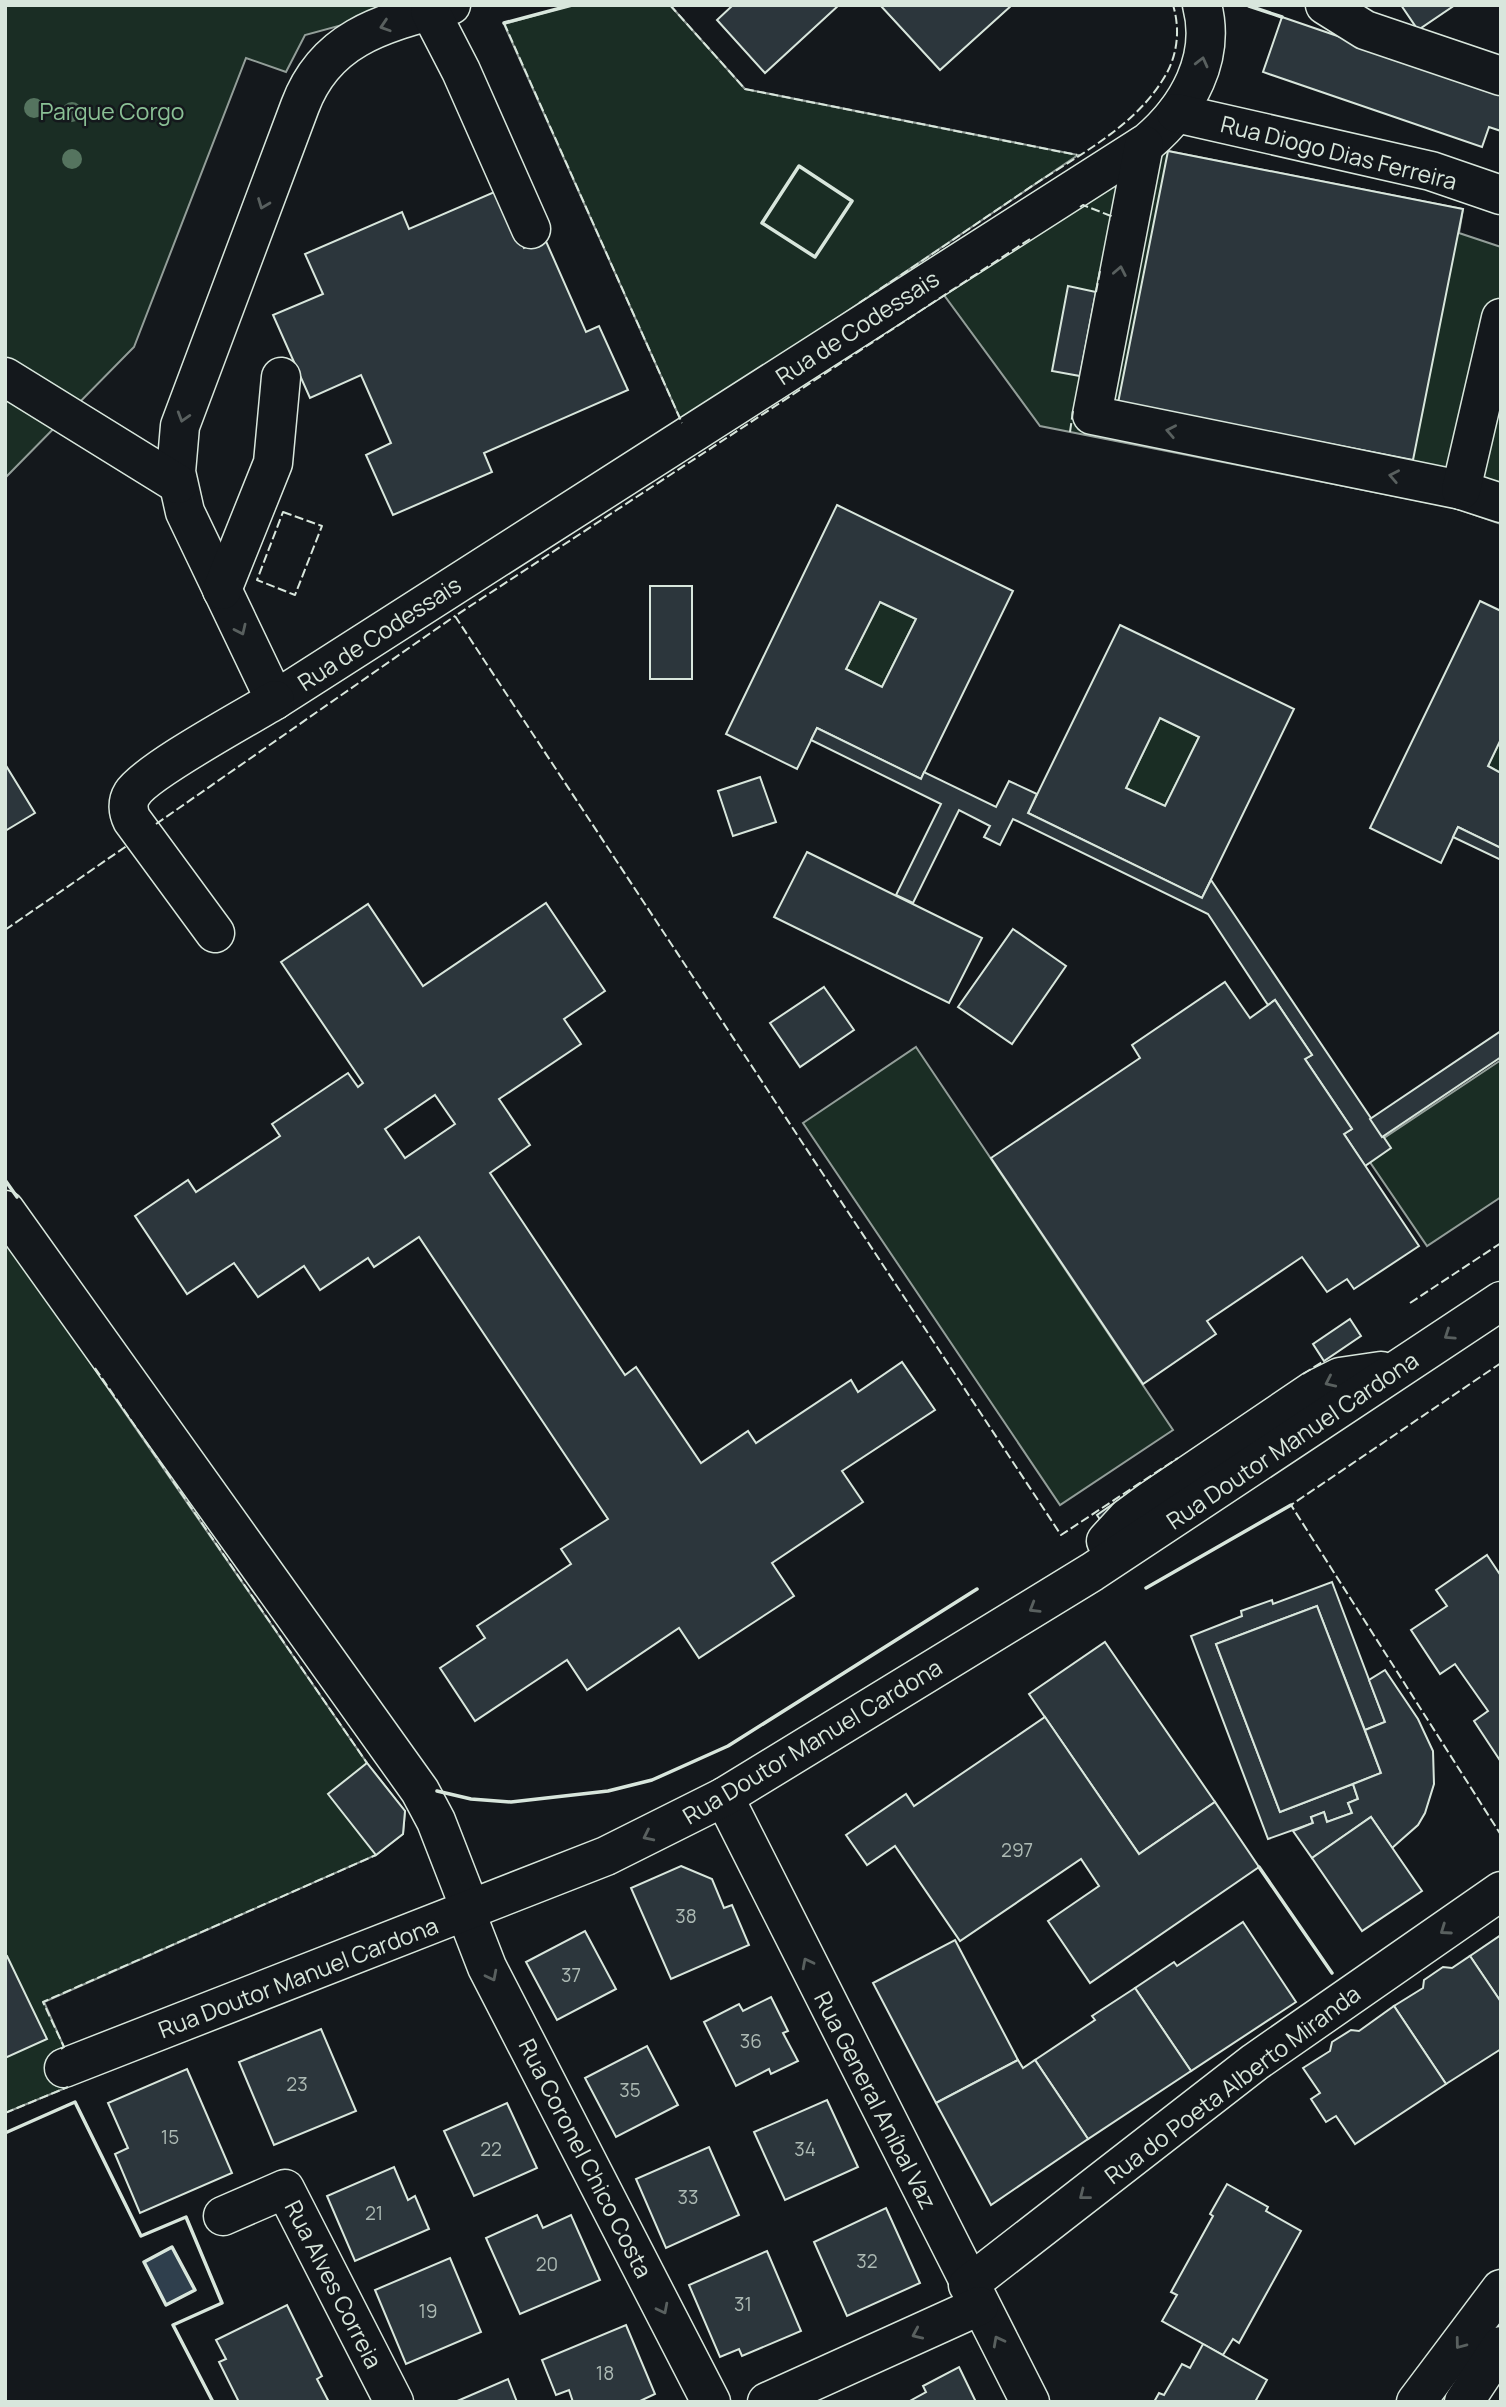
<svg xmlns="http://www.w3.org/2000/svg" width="1506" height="2407" font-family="Manrope,sans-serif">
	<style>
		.green { fill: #1a2d24; stroke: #939e99; stroke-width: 2 }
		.water { fill: #2f3f4d; stroke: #939e99; stroke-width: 2 }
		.building { fill: #2c363c; stroke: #d8e6dc; stroke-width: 2; fill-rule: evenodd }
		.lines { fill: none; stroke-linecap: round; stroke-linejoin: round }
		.minor-casing { stroke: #d8e6dc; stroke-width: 41 }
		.major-casing { stroke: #d8e6dc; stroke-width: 41 }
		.minor { stroke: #14181c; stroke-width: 38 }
		.major { stroke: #14181c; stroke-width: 38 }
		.fence { stroke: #d8e6dc; stroke-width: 2; stroke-dasharray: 9 3.5; stroke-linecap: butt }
		.wall { stroke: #d8e6dc; stroke-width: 3.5 }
		.tree { fill: #55745f }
		.oneway { stroke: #59605f }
		.labels { text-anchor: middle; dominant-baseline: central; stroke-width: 5; stroke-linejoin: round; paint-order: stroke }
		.number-label { font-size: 19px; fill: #adbab4 }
		.park-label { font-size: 23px; fill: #8ac095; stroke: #14181c }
		.street-label { font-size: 23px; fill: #d8e6dc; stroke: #14181c }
	</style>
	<rect width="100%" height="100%" fill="#14181c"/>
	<!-- green -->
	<g class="green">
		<path d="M 5,5 L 416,5 L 305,35 L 286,72 L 246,58 L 134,347 L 5,478 Z"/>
		<path d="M 572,5 L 670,5 L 745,89 L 1078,155 L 682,423 L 504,24 Z"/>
		<path d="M 1168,151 L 1463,209 L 1459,233 L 1501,247 L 1501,524 L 1455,508 L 1040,426 L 944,295 Z"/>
		<path d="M 880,602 L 916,619 L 882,687 L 846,669 Z"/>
		<path d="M 1160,718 L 1199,737 L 1165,806 L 1126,788 Z"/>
		<path d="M 1501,739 L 1501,773 L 1488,766 Z"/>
		<path d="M 916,1047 L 1173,1430 L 1060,1505 L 803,1123 Z"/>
		<path d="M 1501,1060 L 1501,1197 L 1427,1246 L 1363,1152 Z"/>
		<path d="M 5,1239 L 367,1763 L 405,1811 L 403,1834 L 376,1855 L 44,2002 L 64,2047 L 53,2052 L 68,2087 L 5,2113 Z"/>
	</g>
	<!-- water -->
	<path class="water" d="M 172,2247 L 195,2290 L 166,2305 L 144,2262 Z"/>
	<!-- building -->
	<g class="building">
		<path d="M 733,5 L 839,5 L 765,73 L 717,20 Z"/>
		<path d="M 880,5 L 1012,5 L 940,70 Z"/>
		<path d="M 1401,5 L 1455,5 L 1418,30 Z"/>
		<path d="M 1282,17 L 1501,92 L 1501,131 L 1489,127 L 1482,147 L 1263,72 Z"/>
		<path d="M 1168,151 L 1463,209 L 1413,460 L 1118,403 Z"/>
		<path d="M 499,190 L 524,248 L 545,239 L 586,332 L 599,326 L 628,390 L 484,453 L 492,472 L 393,515 L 366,455 L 391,443 L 361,375 L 310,398 L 273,315 L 323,294 L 305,254 L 402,212 L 409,229 Z"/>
		<path d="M 1068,286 L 1096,292 L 1080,376 L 1052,371 Z"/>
		<path d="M 837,505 L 1013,591 L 921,779 L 817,728 L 797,769 L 726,734 ZM 880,602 L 916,619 L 882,687 L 846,669 Z"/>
		<rect x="650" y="586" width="42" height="93"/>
		<path d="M 1480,601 L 1501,611 L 1501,739 L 1488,766 L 1501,773 L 1501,848 L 1458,827 L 1441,863 L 1370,828 Z"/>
		<path d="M 1120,625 L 1294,709 L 1202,898 L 1028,813 ZM 1160,718 L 1199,737 L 1165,806 L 1126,788 Z"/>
		<path d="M 817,728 L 921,779 L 924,772 L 996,807 L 1009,781 L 1037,794 L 1028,813 L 1202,898 L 1211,880 L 1391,1148 L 1365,1166 L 1344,1134 L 1352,1129 L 1305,1059 L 1312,1055 L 1275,1000 L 1268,1005 L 1208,914 L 1013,819 L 1000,845 L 984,837 L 990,826 L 959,810 L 913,903 L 896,895 L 941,804 L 811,740 Z"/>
		<path d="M 5,764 L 35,813 L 5,831 Z"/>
		<path d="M 760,777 L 776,822 L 733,836 L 718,791 Z"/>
		<path d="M 1458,827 L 1501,848 L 1501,860 L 1453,837 Z"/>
		<path d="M 807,852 L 982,938 L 949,1003 L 774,917 Z"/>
		<path d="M 546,903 L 605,991 L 564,1019 L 581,1044 L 499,1099 L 530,1145 L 490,1173 L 625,1375 L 636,1367 L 701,1463 L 748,1431 L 756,1443 L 851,1380 L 858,1392 L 902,1362 L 935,1410 L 842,1471 L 863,1502 L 772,1563 L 794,1596 L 699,1658 L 679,1628 L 587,1690 L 567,1660 L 475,1721 L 440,1668 L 485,1638 L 477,1626 L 571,1564 L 561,1549 L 608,1519 L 419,1237 L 374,1267 L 368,1258 L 320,1290 L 304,1266 L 258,1297 L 234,1263 L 187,1294 L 135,1216 L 188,1180 L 196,1192 L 280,1136 L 272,1124 L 348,1073 L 358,1087 L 363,1083 L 281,962 L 368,904 L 423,986 ZM 435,1095 L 455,1124 L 405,1158 L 385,1129 Z"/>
		<path d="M 1013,929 L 1066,966 L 1012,1044 L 958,1007 Z"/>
		<path d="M 1225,982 L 1250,1018 L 1275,1000 L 1312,1055 L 1305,1059 L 1352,1129 L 1344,1134 L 1419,1246 L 1354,1289 L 1347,1279 L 1327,1292 L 1302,1257 L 1207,1321 L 1216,1334 L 1143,1384 L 991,1158 L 1140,1058 L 1132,1045 Z"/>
		<path d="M 824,987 L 854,1030 L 800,1067 L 770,1023 Z"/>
		<path d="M 1501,1031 L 1501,1057 L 1382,1137 L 1370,1119 Z"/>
		<path d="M 1350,1319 L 1361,1336 L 1324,1361 L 1313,1344 Z"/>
		<path d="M 1143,1483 L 1101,1521 L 1097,1515 Z"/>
		<path d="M 1487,1555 L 1501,1576 L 1501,1762 L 1474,1721 L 1488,1711 L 1455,1664 L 1440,1674 L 1411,1630 L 1447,1606 L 1436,1590 Z"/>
		<path d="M 1332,1582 L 1385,1722 L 1365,1730 L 1317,1606 L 1216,1644 L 1280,1812 L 1353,1784 L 1358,1799 L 1348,1803 L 1352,1813 L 1327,1822 L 1324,1812 L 1311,1817 L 1313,1823 L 1268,1839 L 1191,1636 L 1242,1616 L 1241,1611 L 1272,1600 L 1273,1604 Z"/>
		<path d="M 1317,1606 L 1381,1773 L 1280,1812 L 1216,1644 Z"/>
		<path d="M 1105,1642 L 1215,1802 L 1139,1854 L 1029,1694 Z"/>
		<path d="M 1385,1670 L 1418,1719 L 1433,1751 L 1434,1784 L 1425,1813 L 1418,1825 L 1392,1848 L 1371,1817 L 1312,1858 L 1293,1831 L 1313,1823 L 1311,1817 L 1324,1812 L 1327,1822 L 1352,1813 L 1348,1803 L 1358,1799 L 1353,1784 L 1381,1773 L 1365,1730 L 1385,1722 L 1369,1680 Z"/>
		<path d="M 1045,1717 L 1139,1854 L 1215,1802 L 1259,1867 L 1090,1983 L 1048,1921 L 1099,1886 L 1081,1859 L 960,1941 L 895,1846 L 867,1865 L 846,1835 L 906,1794 L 914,1806 Z"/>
		<path d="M 367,1763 L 405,1811 L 403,1834 L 376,1855 L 328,1794 Z"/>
		<path d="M 1371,1817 L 1422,1891 L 1362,1931 L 1312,1858 Z"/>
		<path d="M 681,1866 L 712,1879 L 724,1908 L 732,1905 L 749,1945 L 671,1979 L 631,1888 Z"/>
		<path d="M 1243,1922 L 1296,2002 L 1191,2071 L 1135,1988 L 1174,1962 L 1177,1966 Z"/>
		<path d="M 585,1931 L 616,1989 L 557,2020 L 526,1962 Z"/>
		<path d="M 1501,1935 L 1501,2002 L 1470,1956 Z"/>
		<path d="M 955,1940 L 1018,2060 L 936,2103 L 873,1983 Z"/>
		<path d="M 7,1956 L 47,2039 L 5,2058 L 5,1957 Z"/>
		<path d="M 1470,1956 L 1501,2002 L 1501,2049 L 1446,2084 L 1394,2006 L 1423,1988 L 1424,1980 L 1443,1967 L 1452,1968 Z"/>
		<path d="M 1135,1988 L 1191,2071 L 1088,2139 L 1035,2060 L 1095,2020 L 1092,2016 Z"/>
		<path d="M 771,1997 L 788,2031 L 783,2033 L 798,2061 L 771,2074 L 769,2069 L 736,2086 L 704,2022 L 739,2004 L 743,2011 Z"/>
		<path d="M 1394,2006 L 1446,2084 L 1355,2144 L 1336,2116 L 1326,2122 L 1311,2099 L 1320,2093 L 1303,2068 L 1330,2051 L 1332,2042 L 1351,2030 L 1359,2031 Z"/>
		<path d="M 321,2029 L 356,2111 L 274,2145 L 239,2062 Z"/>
		<path d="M 647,2046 L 678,2105 L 616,2137 L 585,2078 Z"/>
		<path d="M 1018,2060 L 1023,2068 L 1035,2060 L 1088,2139 L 991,2205 L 936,2103 Z"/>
		<path d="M 187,2069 L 232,2173 L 140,2213 L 115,2154 L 128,2148 L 108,2103 Z"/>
		<path d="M 827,2100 L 858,2167 L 785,2200 L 754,2132 Z"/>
		<path d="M 507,2103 L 537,2168 L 474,2196 L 444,2131 Z"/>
		<path d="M 709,2147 L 739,2215 L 666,2248 L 636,2179 Z"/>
		<path d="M 394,2167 L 408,2200 L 415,2196 L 429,2229 L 355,2261 L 327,2196 Z"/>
		<path d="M 1227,2184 L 1268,2207 L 1266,2211 L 1301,2231 L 1239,2343 L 1233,2339 L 1223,2355 L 1162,2321 L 1177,2295 L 1171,2292 L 1213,2216 L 1210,2214 Z"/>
		<path d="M 886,2208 L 920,2283 L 847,2316 L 814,2242 Z"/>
		<path d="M 537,2215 L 543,2228 L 571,2215 L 600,2280 L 520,2314 L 486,2238 Z"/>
		<path d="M 767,2251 L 801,2331 L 742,2356 L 739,2349 L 720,2357 L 689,2285 Z"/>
		<path d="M 450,2258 L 481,2332 L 406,2364 L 375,2290 Z"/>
		<path d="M 287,2305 L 322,2376 L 317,2379 L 329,2402 L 239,2402 L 219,2362 L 226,2359 L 216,2340 Z"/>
		<path d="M 626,2325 L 655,2394 L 638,2402 L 573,2402 L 569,2390 L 556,2395 L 542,2360 Z"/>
		<path d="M 1203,2344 L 1267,2380 L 1255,2402 L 1154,2402 L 1159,2393 L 1164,2395 L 1182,2364 L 1190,2368 Z"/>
		<path d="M 959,2367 L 976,2402 L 908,2402 L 926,2392 L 923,2386 Z"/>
		<path d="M 508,2379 L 517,2402 L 455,2402 Z"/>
	</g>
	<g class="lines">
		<defs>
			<g id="minor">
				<path d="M 451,5 C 385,23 326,36 300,106 L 180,426 L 176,472 L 185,512 L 275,700 L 1148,142 C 1188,108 1216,58 1202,5"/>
				<path d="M 1325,5 L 1365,30 L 1501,76"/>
				<path d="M 430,11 L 461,71 L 531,229"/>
				<path d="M 1176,113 L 1431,171 L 1501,195"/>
				<path d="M 1144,145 L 1092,415 L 1461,490 L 1501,503"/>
				<path d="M 5,377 L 178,484"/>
				<path d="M 1461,490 L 1501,318"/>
				<path d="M 222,590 L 273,463 L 281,377"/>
				<path d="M 215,933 L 132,820 C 128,812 127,802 132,794 C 145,772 247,717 275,700"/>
				<path d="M 5,1210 L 420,1791 L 436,1821 L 471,1911"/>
				<path d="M 1106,1541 L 1127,1518 L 1150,1501 L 1314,1390 L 1340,1377 L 1381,1371"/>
				<path d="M 724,1797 L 1030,2402"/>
				<path d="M 466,1913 L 487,1967 L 711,2402"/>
				<path d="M 64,2068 L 606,1856 L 724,1797 L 1092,1572 L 1501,1301"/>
				<path d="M 223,2216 L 285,2189 L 394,2402"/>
				<path d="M 968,2285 L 1255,2062 L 1501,1891"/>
				<path d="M 767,2402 L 979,2306"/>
			</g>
			<g id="major">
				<path d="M 1416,2402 L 1501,2289"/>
				<path d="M 1464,2402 L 1501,2346"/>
			</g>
		</defs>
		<!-- minor casing -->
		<use href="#minor" class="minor-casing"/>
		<!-- major casing -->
		<use href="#major" class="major-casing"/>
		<!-- minor -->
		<use href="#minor" class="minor"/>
		<!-- major -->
		<use href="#major" class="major"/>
		<!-- fence -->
		<g class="fence">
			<path d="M 670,5 L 745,89 L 1077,155"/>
			<path d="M 504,23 L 682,423"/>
			<path d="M 1080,207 L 1083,205 L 1111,216 L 1110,220"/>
			<path d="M 1030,239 L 455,616 L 1061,1535 L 1178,1458"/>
			<path d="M 1096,292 L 1100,271"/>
			<path d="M 859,303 C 918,264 976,224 1035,184 C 1079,155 1133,127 1162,81 C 1177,59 1181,31 1173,5"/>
			<path d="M 1070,432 L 1073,411"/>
			<path d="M 283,512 L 322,526 L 295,595 L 257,580 Z"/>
			<path d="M 156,824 L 455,616"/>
			<path d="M 5,930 L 128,845"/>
			<path d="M 1410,1303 L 1501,1243"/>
			<path d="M 1501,1363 L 1291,1505 L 1501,1835"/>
			<path d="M 95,1368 L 367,1763"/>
			<path d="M 1303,1374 L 1324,1361"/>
			<path d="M 61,2049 L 64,2047 L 43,2002 L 376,1855"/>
			<path d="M 5,2113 L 68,2087"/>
		</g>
		<!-- wall -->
		<g class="wall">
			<path d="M 1249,6 L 1282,17"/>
			<path d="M 504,23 L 572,5"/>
			<path d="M 799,166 L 852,201 L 815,257 L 762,223 Z"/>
			<path d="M 5,1180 L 17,1197"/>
			<path d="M 1146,1588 L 1291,1505"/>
			<path d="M 437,1791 L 471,1799 L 511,1802 L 608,1791 L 652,1780 L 728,1746 L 977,1589"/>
			<path d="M 1259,1867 L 1332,1973"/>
			<path d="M 5,2133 L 75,2102 L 141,2236 L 186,2217 L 222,2303 L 173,2325 L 213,2402"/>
			<path d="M 172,2247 L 195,2290 L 166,2305 L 144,2262 Z"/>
		</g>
	</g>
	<!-- trees -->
	<g class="tree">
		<circle cx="34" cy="108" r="10"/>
		<circle cx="72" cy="112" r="10"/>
		<circle cx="72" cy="159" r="10"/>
	</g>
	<!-- one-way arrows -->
	<defs><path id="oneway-chevron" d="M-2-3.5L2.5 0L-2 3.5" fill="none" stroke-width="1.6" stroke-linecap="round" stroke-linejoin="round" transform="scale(1.75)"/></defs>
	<g class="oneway">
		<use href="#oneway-chevron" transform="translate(385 26) rotate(162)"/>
		<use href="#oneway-chevron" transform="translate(1202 62) rotate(-76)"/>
		<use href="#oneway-chevron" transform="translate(263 204) rotate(111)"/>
		<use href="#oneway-chevron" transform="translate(1120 271) rotate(-79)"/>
		<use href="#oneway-chevron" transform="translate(183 417) rotate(107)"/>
		<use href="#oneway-chevron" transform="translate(1171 431) rotate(-169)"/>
		<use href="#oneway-chevron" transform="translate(1394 476) rotate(-169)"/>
		<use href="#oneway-chevron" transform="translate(241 630) rotate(65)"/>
		<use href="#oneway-chevron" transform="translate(1449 1335) rotate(146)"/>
		<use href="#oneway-chevron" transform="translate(1330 1382) rotate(155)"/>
		<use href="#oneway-chevron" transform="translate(1034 1608) rotate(149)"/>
		<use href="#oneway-chevron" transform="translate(648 1836) rotate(154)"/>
		<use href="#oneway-chevron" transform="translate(1445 1930) rotate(145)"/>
		<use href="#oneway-chevron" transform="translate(807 1963) rotate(-117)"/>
		<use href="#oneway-chevron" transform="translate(492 1976) rotate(63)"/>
		<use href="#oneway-chevron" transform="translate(1084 2195) rotate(142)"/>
		<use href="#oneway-chevron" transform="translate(663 2309) rotate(63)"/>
		<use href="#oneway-chevron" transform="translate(917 2334) rotate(156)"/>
		<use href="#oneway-chevron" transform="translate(998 2341) rotate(-118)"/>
		<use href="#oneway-chevron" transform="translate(1460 2344) rotate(127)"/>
	</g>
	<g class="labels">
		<!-- number labels -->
		<g class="number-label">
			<text x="1017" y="1850">297</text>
			<text x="686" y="1916">38</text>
			<text x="571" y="1975">37</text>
			<text x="751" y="2041">36</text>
			<text x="297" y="2084">23</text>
			<text x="630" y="2090">35</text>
			<text x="170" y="2137">15</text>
			<text x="491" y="2149">22</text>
			<text x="805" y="2149">34</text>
			<text x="688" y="2197">33</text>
			<text x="374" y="2213">21</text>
			<text x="867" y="2261">32</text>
			<text x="547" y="2264">20</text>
			<text x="743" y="2304">31</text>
			<text x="428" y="2311">19</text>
			<text x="605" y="2373">18</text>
		</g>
		<!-- park labels -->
		<g class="park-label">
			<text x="112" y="111">Parque Corgo</text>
		</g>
		<!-- street labels -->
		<g class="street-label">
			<text transform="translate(1339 152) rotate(14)">Rua Diogo Dias Ferreira</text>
			<text transform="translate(857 327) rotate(-33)">Rua de Codessais</text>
			<text transform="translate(379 633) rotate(-33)">Rua de Codessais</text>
			<text transform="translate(1292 1440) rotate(-34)">Rua Doutor Manuel Cardona</text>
			<text transform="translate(812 1741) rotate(-31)">Rua Doutor Manuel Cardona</text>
			<text transform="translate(298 1977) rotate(-21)">Rua Doutor Manuel Cardona</text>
			<text transform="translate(1232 2084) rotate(-37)">Rua do Poeta Alberto Miranda</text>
			<text transform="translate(876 2100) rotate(63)">Rua General Aníbal Vaz</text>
			<text transform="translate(586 2158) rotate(63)">Rua Coronel Chico Costa</text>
			<text transform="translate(334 2284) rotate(63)">Rua Alves Correia</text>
		</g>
	</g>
	<!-- border -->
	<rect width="1506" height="2407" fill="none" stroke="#d8e6dc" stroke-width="14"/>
</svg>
